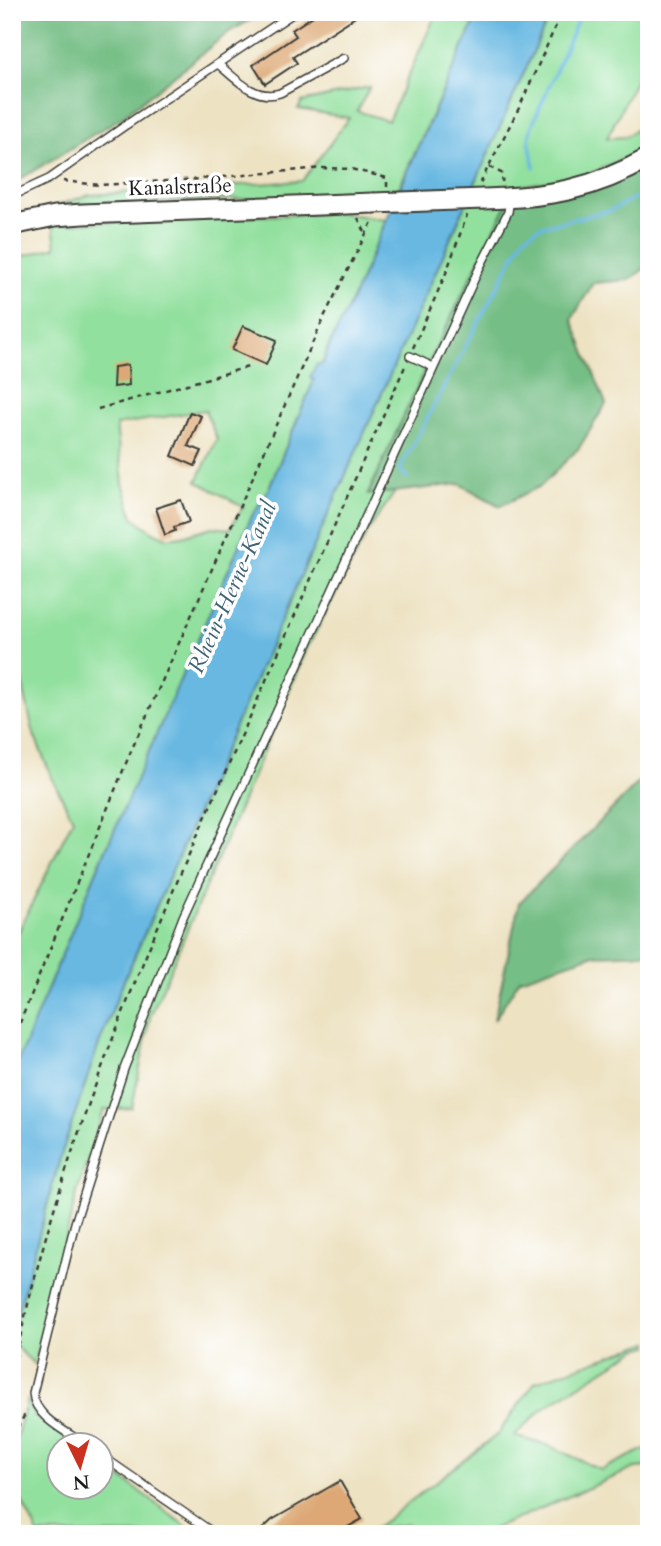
<svg xmlns="http://www.w3.org/2000/svg" width="661" height="1546" font-family="Cardo,serif">
	<style>
		.green { fill: #92e09e; stroke: #577e5d; stroke-width: 2; fill-rule: evenodd }
		.forest { fill: #75be85; stroke: #486d50; stroke-width: 2 }
		.water { fill: #67b8e2; stroke: #426a7f; stroke-width: 2 }
		.lines { fill: none; stroke-linecap: round; stroke-linejoin: round }
		.stream { stroke: #67b8e2; stroke-width: 3.5 }
		.building { fill: #dda874 }
		.lane-casing { stroke: #3b3a35; stroke-width: 10 }
		.secondary-casing { stroke: #3b3a35; stroke-width: 23 }
		.path { stroke: #3b3a35; stroke-width: 2.5; stroke-dasharray: 5 5; stroke-linecap: butt }
		.lane { stroke: #fff; stroke-width: 7 }
		.secondary { stroke: #fff; stroke-width: 19 }
		.secondary-bridge-casing { stroke: #3b3a35; stroke-width: 23; stroke-linecap: butt }
		.secondary-bridge { stroke: #fff; stroke-width: 19 }
		.labels { text-anchor: middle; dominant-baseline: central; stroke-width: 7; stroke-linejoin: round; paint-order: stroke }
		.street-label { font-size: 21px; fill: #1c1c1c; stroke: #fff }
		.water-label { font-size: 23px; font-style: italic; fill: #3e6275; stroke: #fff }
	</style>
	<rect width="100%" height="100%" fill="#fff"/>
	<filter id="ink" filterUnits="userSpaceOnUse"><feTurbulence type="fractalNoise" baseFrequency=".0143" numOctaves="2"/><feDisplacementMap in="SourceGraphic" scale="14" xChannelSelector="R" yChannelSelector="G"/><feConvolveMatrix kernelMatrix="1 2 1 2 8 2 1 2 1" color-interpolation-filters="sRGB"/></filter>
	<filter id="wash" filterUnits="userSpaceOnUse"><feTurbulence type="fractalNoise" baseFrequency=".00686" numOctaves="4" result="noise"/><feDisplacementMap in="SourceGraphic" scale="28" xChannelSelector="R" yChannelSelector="G"/><feGaussianBlur stdDeviation="1.57" result="paint"/><feColorMatrix in="noise" values="0 0 0 0 0 0 0 0 0 0 0 0 0 0 0 0 0 1.4 0 .05"/><feComposite in="paint" operator="in"/></filter>
	<g filter="url(#wash)">
		<rect width="100%" height="100%" fill="#ede2c2"/>
		<!-- green -->
		<g class="green">
			<path d="M 437,12 L 479,12 L 396,194 L 58,205 L 89,195 L 302,181 L 349,118 L 298,109 L 302,102 L 370,87 L 357,111 L 388,121 Z"/>
			<path d="M 551,12 L 649,12 L 649,53 L 607,138 L 625,137 L 649,121 L 649,144 L 631,155 L 585,176 L 511,187 L 510,198 L 419,383 L 368,494 L 395,492 L 368,531 L 307,649 L 150,1017 L 132,1108 L 104,1110 L 78,1189 L 34,1364 L 12,1343 L 12,1333 L 60,1158 L 95,1055 L 122,985 L 287,607 Z"/>
			<path d="M 342,213 L 386,220 L 344,319 L 328,346 L 322,365 L 310,378 L 314,380 L 268,490 L 251,518 L 12,1077 L 12,945 L 73,819 L 54,782 L 34,735 L 12,639 L 12,259 L 56,247 L 53,224 ZM 205,410 L 217,439 L 197,481 L 243,507 L 230,529 L 212,527 L 182,536 L 166,538 L 153,532 L 133,517 L 123,483 L 116,425 Z"/>
			<path d="M 649,1342 L 649,1346 L 637,1349 L 545,1407 L 514,1436 L 550,1446 L 601,1470 L 649,1447 L 649,1467 L 635,1468 L 481,1534 L 416,1534 L 408,1524 L 373,1530 L 498,1434 L 535,1382 Z"/>
			<path d="M 27,1400 L 34,1415 L 76,1444 L 60,1444 L 60,1486 L 102,1486 L 102,1463 L 196,1534 L 38,1534 L 12,1482 L 12,1453 Z"/>
		</g>
		<!-- forest -->
		<g class="forest">
			<path d="M 12,12 L 265,12 L 229,32 L 122,117 L 12,184 Z"/>
			<path d="M 645,167 L 649,174 L 649,265 L 629,280 L 593,283 L 572,319 L 606,404 L 579,448 L 541,486 L 500,506 L 460,484 L 368,495 L 419,383 L 510,198 Z"/>
			<path d="M 649,772 L 649,953 L 592,955 L 520,979 L 494,1020 L 519,903 Z"/>
		</g>
		<!-- water -->
		<path class="water" d="M 479,12 L 551,12 L 287,607 L 122,985 L 95,1055 L 60,1158 L 12,1333 L 12,1075 L 96,872 L 251,518 L 268,490 L 314,380 L 310,378 L 316,365 L 323,364 C 332,336 348,310 360,282 C 398,191 438,102 479,12 Z"/>
		<g class="lines">
			<!-- stream -->
			<g class="stream">
				<path d="M 534,167 L 529,140 L 531,128 L 581,12"/>
				<path d="M 407,478 L 400,469 L 524,237 L 539,227 L 612,210 L 649,190"/>
			</g>
		</g>
		<g id="blocks">
			<!-- building -->
			<g class="building">
				<path d="M 319,12 L 363,12 L 293,57 L 297,63 L 265,84 L 253,65 L 296,36 L 292,30 Z"/>
				<path d="M 243,326 L 277,340 L 266,365 L 232,350 Z"/>
				<path d="M 128,365 L 129,385 L 113,387 L 114,367 Z"/>
				<path d="M 190,412 L 201,416 L 188,446 L 202,451 L 195,466 L 172,456 Z"/>
				<path d="M 181,500 L 189,522 L 174,527 L 175,531 L 165,535 L 156,508 Z"/>
				<path d="M 340,1481 L 362,1519 L 335,1534 L 257,1534 L 272,1520 Z"/>
			</g>
		</g>
	</g>
	<g filter="url(#ink)">
		<use href="#blocks" fill-opacity="0" stroke="#3b3a35" stroke-width="2"/>
		<g class="lines">
			<defs>
				<g id="lane">
					<path d="M 218,64 C 236,79 255,101 280,93 L 344,58"/>
					<path d="M 12,196 L 49,179 L 126,125 L 295,12"/>
					<path d="M 410,356 L 433,367"/>
					<path d="M 85,1444 C 67,1432 34,1417 33,1393 L 75,1223 L 124,1069 L 183,917 L 478,271 L 508,212 L 510,199"/>
					<path d="M 102,1456 L 215,1534"/>
				</g>
				<g id="secondary">
					<path d="M 484,199 C 548,197 592,190 649,158"/>
					<path d="M 12,225 L 55,216 L 83,214 L 373,203"/>
				</g>
			</defs>
			<!-- lane casing -->
			<use href="#lane" class="lane-casing"/>
			<!-- secondary casing -->
			<use href="#secondary" class="secondary-casing"/>
			<!-- path -->
			<g class="path">
				<path d="M 489,167 L 503,174 L 502,182"/>
				<path d="M 63,181 L 99,185 L 200,179 L 322,168 L 351,169 L 387,178 L 387,188"/>
				<path d="M 480,183 L 519,108 L 562,12"/>
				<path d="M 358,218 L 366,234"/>
				<path d="M 413,348 L 446,273 L 467,215"/>
				<path d="M 98,409 L 248,367"/>
				<path d="M 12,1042 L 131,751 L 324,317 L 373,220"/>
				<path d="M 12,1376 C 56,1155 146,949 238,744 C 294,617 350,490 406,364"/>
				<path d="M 12,1437 L 27,1411"/>
			</g>
			<!-- lane -->
			<use href="#lane" class="lane"/>
			<!-- secondary -->
			<use href="#secondary" class="secondary"/>
			<defs>
				<path id="secondary-bridge" d="M 373,203 L 484,199"/>
			</defs>
			<!-- secondary-bridge casing -->
			<use href="#secondary-bridge" class="secondary-bridge-casing"/>
			<!-- secondary-bridge -->
			<use href="#secondary-bridge" class="secondary-bridge"/>
		</g>
	</g>
	<g class="labels">
		<!-- street labels -->
		<g class="street-label">
			<text transform="translate(180 187) rotate(-2)">Kanalstraße</text>
		</g>
		<!-- water labels -->
		<g class="water-label">
			<text transform="translate(232 587) rotate(-66)">Rhein-Herne-Kanal</text>
		</g>
	</g>
	<!-- margin -->
	<rect width="661" height="1546" fill="none" stroke="#fff" stroke-width="42"/>
	<!-- north arrow -->
	<g transform="translate(80 1466) rotate(175)"><circle r="33" fill="#ffffff" stroke="#a4a4a4" stroke-width="2"/>
	<path d="M0-5L12 26L0 18L-12 26Z" fill="#c8321e"/>
	<text y="-10" font-size="19" font-weight="bold" text-anchor="middle" fill="#1c1c1c">N</text>
	</g>
</svg>
